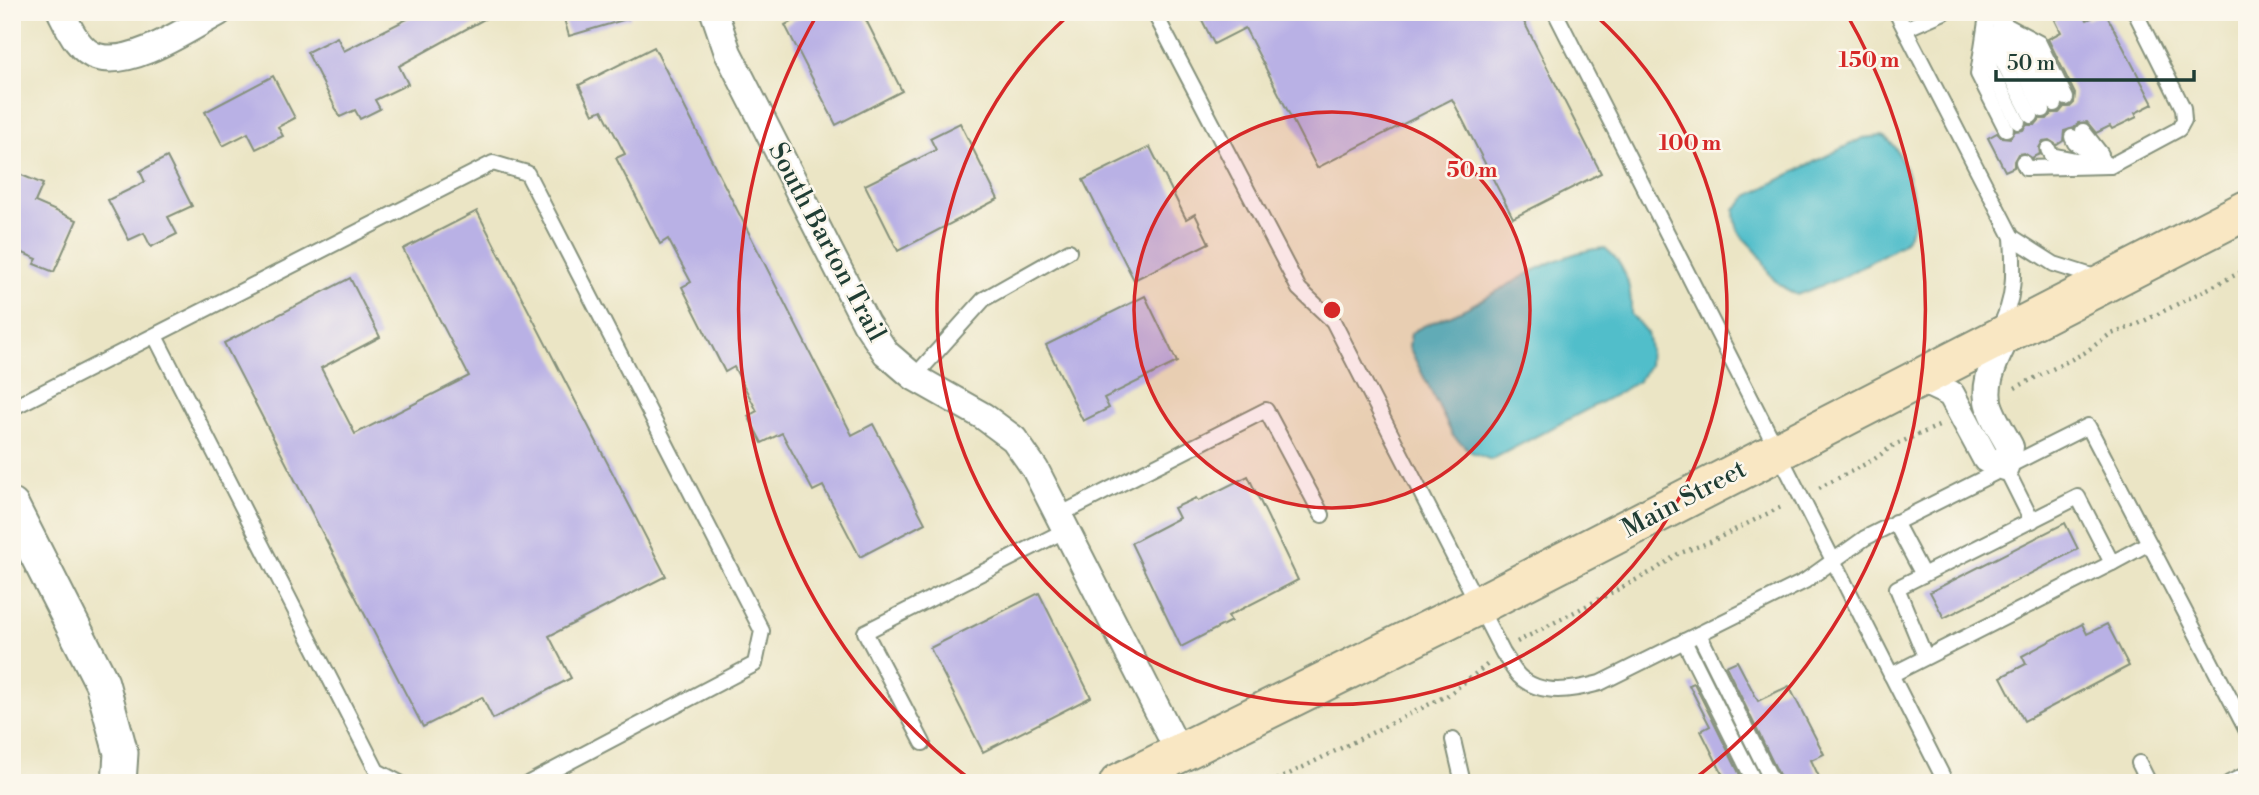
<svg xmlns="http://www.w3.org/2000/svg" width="2259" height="795" font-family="'Libre Bodoni',serif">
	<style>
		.water { fill: #51beca; stroke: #387e7f; stroke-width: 2 }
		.building { fill: #b9b1e5 }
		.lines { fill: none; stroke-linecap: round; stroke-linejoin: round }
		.service-casing { stroke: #85917c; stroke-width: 18 }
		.minor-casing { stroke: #85917c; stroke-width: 30 }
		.tertiary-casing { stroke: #85917c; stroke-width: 37 }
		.secondary-casing { stroke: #85917c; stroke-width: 42 }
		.path { stroke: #85917c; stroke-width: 4.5; stroke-dasharray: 2 5; stroke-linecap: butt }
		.service { stroke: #fff; stroke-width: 14 }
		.minor { stroke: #fff; stroke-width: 26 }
		.tertiary { stroke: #fff; stroke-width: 33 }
		.secondary { stroke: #f9e7c3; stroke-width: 38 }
		.ring { fill: none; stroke: #d62828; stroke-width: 3.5 }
		.labels { text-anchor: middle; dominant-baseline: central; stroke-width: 5; stroke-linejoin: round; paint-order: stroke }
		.street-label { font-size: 26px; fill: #1f3d34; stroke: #fbf7ec }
		.centre { fill: #d62828; stroke: #fbf7ec; stroke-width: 3.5 }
		.ring-label { font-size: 21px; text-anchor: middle; font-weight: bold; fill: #d62828; stroke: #fbf7ec; stroke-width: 5; stroke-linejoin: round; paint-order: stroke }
	</style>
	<rect width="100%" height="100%" fill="#fbf7ec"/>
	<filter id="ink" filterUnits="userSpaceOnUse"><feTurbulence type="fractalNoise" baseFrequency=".0143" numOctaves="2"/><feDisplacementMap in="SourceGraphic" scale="14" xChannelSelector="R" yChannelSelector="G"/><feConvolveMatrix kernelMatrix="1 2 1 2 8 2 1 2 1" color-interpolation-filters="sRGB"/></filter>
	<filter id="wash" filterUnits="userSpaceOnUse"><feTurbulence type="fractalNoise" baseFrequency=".00686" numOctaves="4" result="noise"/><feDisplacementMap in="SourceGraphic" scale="28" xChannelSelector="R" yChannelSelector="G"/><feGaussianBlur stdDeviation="1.57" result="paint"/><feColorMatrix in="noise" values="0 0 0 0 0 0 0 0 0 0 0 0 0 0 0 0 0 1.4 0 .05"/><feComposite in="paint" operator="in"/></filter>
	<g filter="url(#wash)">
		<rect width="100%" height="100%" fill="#ebe5c5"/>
		<!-- water -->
		<g class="water">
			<path d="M 1882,136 C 1903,145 1917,199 1914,221 C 1913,230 1907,237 1901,245 L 1841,278 L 1797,295 C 1788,290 1777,285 1771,276 C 1766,270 1765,262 1760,256 C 1745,236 1735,239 1735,209 L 1748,196 L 1804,167 L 1863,138 Z"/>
			<path d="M 1605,248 C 1627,265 1632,289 1631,314 L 1647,333 L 1650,349 L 1649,366 L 1638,381 L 1613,396 L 1491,460 L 1471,452 L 1453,436 L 1409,347 L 1411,333 C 1426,323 1440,320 1456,313 C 1504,291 1551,252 1605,248 Z"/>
		</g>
		<g id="blocks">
			<!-- building -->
			<g class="building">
				<path d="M 421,12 L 497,12 L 399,66 L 408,84 L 375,100 L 380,109 L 360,119 L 355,110 L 340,117 L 307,52 L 337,37 L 344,51 Z"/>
				<path d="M 562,12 L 630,12 L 630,18 L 569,36 Z"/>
				<path d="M 810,12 L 862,12 L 902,91 L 836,125 L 785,25 Z"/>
				<path d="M 1198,12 L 1519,12 L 1601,173 L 1513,218 L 1452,99 L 1317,168 L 1245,28 L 1214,44 Z"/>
				<path d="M 2070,12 L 2083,12 L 2087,20 L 2105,12 L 2153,104 L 2135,113 L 2137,117 L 2112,129 L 2110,126 L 2096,133 L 2087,122 L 2078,123 L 2074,128 L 2064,131 L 2063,141 L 2057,145 L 2049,140 L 2043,141 L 2039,148 L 2040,154 L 2035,156 L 2032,158 L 2024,153 L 2018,154 L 2014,161 L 2014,167 L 2005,171 L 1988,138 L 1997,133 L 2001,137 L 2010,138 L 2015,131 L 2023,130 L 2027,125 L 2035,125 L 2040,119 L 2047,119 L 2052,113 L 2059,113 L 2064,107 L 2070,107 L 2074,103 L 2075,94 L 2048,39 L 2061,32 L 2055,20 Z"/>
				<path d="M 654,47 L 852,435 L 873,424 L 925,523 L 860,557 L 823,486 L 813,491 L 782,433 L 762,443 L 748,416 L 757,411 L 734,367 L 725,372 L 682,287 L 691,282 L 668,239 L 660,244 L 631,187 L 616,158 L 625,154 L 602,110 L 593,114 L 579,85 Z"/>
				<path d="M 273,76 L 295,118 L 278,127 L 283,136 L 256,149 L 248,133 L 223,146 L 205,112 Z"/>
				<path d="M 960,123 L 998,199 L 898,251 L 865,185 L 936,150 L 930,138 Z"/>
				<path d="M 1150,147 L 1186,219 L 1195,214 L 1209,243 L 1134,280 L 1083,180 Z"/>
				<path d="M 167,157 L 192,206 L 168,217 L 177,234 L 151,247 L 144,233 L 129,240 L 108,200 L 145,182 L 140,171 Z"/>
				<path d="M 12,171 L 43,184 L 35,202 L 77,220 L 54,272 L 34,264 L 37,259 L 14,249 L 12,253 Z"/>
				<path d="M 477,211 L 666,576 L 549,636 L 571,678 L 493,719 L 482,697 L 423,727 L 224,343 L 350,278 L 380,337 L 321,368 L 355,434 L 469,376 L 403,249 Z"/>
				<path d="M 1145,296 L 1177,362 L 1104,398 L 1109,408 L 1083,421 L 1046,345 Z"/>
				<path d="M 1248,476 L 1298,580 L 1228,616 L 1231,621 L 1181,647 L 1131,543 L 1179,518 L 1174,508 L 1196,498 L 1198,501 Z"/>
				<path d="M 2065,523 L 2078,549 L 1944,618 L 1930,592 Z"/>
				<path d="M 1039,593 L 1091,697 L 983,752 L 930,648 Z"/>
				<path d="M 2082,624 L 2087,634 L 2107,624 L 2129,666 L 2024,721 L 2001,677 L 2026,664 L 2022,656 Z"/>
				<path d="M 1737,661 L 1758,701 L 1789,686 L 1824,754 L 1811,760 L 1822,783 L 1783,783 L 1726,666 Z"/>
				<path d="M 1694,683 L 1744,783 L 1727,783 L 1701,731 L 1710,726 L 1689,685 Z"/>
			</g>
		</g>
	</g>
	<g filter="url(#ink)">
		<use href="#blocks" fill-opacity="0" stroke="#85917c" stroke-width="2"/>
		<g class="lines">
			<defs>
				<g id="service">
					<path d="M 1154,12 L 1299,289 L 1333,321 L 1503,653 C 1508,660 1513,670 1519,676 C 1541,697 1574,690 1600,683 L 1805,581 L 1865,538 L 2088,426 L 2247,731"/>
					<path d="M 1555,12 L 1946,783"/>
					<path d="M 1896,12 L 2012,237 C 2014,269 2016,301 1998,329"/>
					<path d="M 1987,15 L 1978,74 L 2006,129"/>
					<path d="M 1987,15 L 2039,43 L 2066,98"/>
					<path d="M 1905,29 L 1944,12"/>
					<path d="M 1998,31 L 2015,55 L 2043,110"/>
					<path d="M 1993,33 L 2003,62 L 2031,116"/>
					<path d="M 2010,34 L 2027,49 L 2055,104"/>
					<path d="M 1989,45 L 1990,68 L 2018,122"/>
					<path d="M 2083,131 L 2101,154"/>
					<path d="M 2072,137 L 2075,143 L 2110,166"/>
					<path d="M 2048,149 L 2051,155 L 2081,161"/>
					<path d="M 2023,162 L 2026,168 L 2110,166 L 2179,129 L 2184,120 L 2183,108 L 2135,12"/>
					<path d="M 2012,237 L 2054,264 L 2095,277 L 2101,276"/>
					<path d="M 155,336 L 377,771 L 400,783"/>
					<path d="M 914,377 L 984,299 L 1069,251"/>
					<path d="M 12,408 L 493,163 L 527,173 L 762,631 L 755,664 L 529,783"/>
					<path d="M 2005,467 L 2032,521"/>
					<path d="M 1059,515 L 1266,410 L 1322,515"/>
					<path d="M 1895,522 L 1923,575"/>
					<path d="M 2112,563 L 2149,543"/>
					<path d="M 1699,634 L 1773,783"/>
					<path d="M 1684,641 L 1755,783"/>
					<path d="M 1891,675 L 2112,563 L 2078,497 L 1897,588 L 1925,656"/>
					<path d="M 1453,740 L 1463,783"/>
					<path d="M 923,743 L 865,632 L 1066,530"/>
					<path d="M 2139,763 L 2149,783"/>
					<path d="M 2229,783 L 2247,774"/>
				</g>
				<g id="minor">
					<path d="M 61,12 C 69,28 79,52 98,57 C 133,67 189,28 219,12"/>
					<path d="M 714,12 L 728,53 L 866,323 L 886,353 L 914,377 L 983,416 L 1014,439 L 1035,469 L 1179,752"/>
					<path d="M 1919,379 L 1951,394 L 1986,459 L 2005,467 L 2010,447 C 2004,435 1990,414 1988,401 C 1984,378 1999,352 2009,332"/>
				</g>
				<path id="tertiary" d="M 12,506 L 102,683 L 121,753 L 119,783"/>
				<path id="secondary" d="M 1119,783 L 1479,605 L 2247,210"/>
			</defs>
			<!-- service casing -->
			<use href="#service" class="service-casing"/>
			<!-- minor casing -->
			<use href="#minor" class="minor-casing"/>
			<!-- tertiary casing -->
			<use href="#tertiary" class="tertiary-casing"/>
			<!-- secondary casing -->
			<use href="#secondary" class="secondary-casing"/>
			<!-- path -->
			<g class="path">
				<path d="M 2015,388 L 2084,353 L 2109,335 L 2136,325 L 2247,269"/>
				<path d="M 1819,488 L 1873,460 L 1894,445 L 1941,425"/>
				<path d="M 1517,642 L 1655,570 L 1678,554 L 1710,542 L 1783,506"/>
				<path d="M 1271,783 L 1448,695 L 1488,664"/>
			</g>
			<!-- service -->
			<use href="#service" class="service"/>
			<!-- minor -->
			<use href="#minor" class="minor"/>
			<!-- tertiary -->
			<use href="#tertiary" class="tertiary"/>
			<!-- secondary -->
			<use href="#secondary" class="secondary"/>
		</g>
	</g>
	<!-- distance rings -->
	<circle cx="1332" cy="310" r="198" fill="#d62828" fill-opacity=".12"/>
	<g class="ring">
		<circle cx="1332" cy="310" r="198"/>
		<path d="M1594 14A395 395 0 1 1 1070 14"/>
		<path d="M971 780A593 593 0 0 1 818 13M1846 13A593 593 0 0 1 1693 780"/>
	</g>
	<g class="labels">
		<!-- street labels -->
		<g class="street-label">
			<text transform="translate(827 242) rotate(62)">South Barton Trail</text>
			<text transform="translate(1684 499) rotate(-28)">Main Street</text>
		</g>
	</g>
	<circle cx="1332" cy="310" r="10" class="centre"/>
	<g class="ring-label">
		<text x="1869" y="67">150 m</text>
		<text x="1690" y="150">100 m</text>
		<text x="1472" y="177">50 m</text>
	</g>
	<!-- margin -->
	<rect width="2259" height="795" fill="none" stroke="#fbf7ec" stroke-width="42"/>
	<!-- scale -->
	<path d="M1996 70v10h198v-10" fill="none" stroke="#1f3d34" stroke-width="3.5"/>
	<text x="2007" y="70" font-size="21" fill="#1f3d34" stroke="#fbf7ec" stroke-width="5" paint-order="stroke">50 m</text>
</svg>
